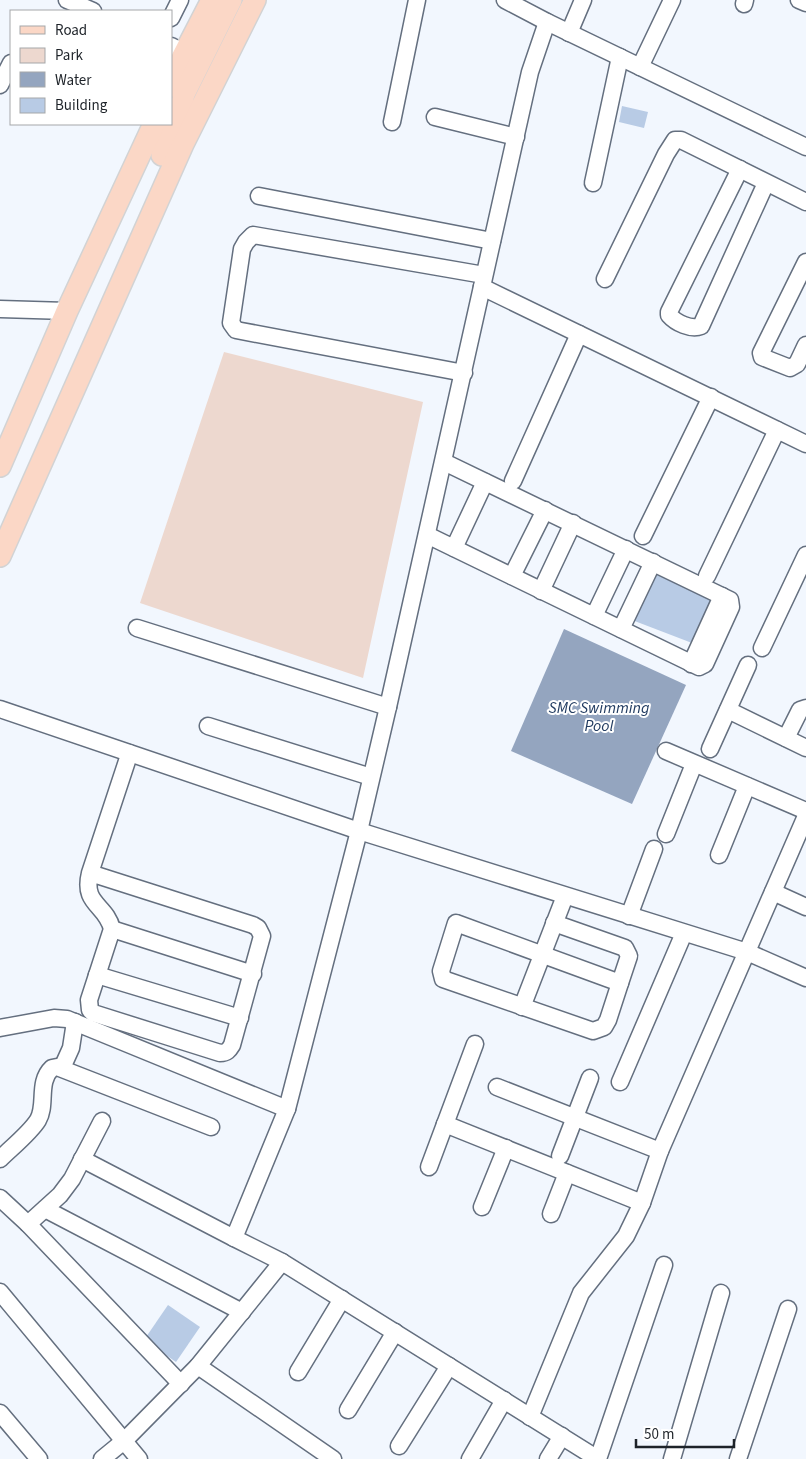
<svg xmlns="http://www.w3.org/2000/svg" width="806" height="1459" font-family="'Source Sans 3',sans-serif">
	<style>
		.green { fill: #edd8cf }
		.water { fill: #94a5bf }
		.building { fill: #b8cbe5 }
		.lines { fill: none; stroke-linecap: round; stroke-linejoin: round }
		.minor-casing { stroke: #646f7f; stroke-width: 19 }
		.major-casing { stroke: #d2d3d4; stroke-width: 24 }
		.minor { stroke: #fff; stroke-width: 16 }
		.major { stroke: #fbd7c6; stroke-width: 21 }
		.labels { text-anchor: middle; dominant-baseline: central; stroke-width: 4; stroke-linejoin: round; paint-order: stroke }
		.water-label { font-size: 16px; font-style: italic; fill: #223c61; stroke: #fff }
	</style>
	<rect width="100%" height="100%" fill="#f2f7fe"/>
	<!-- green -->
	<path class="green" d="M 224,352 L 423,402 L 363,678 L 140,603 Z"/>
	<!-- water -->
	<path class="water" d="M 564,629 L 686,685 L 632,804 L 511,751 Z"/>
	<!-- building -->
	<g class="building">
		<path d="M 622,106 L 648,112 L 644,128 L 619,122 Z"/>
		<path d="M 658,571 L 715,599 L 692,643 L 632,620 Z"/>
		<path d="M 168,1305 L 200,1327 L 176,1362 L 144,1340 Z"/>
	</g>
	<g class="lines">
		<defs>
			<g id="minor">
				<path d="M 67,0 L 93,11"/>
				<path d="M 505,0 L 547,22 L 806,147"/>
				<path d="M 799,0 L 806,3"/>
				<path d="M 744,4 L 745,0"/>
				<path d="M 171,18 L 180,0"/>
				<path d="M 569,33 L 583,0"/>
				<path d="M 171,46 L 185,53"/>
				<path d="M 640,67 L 672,0"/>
				<path d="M 0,85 L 11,63"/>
				<path d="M 435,117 L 516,137"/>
				<path d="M 392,122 L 417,0"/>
				<path d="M 740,169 L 669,312 L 669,315 C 676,323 691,330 701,326 L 766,183"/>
				<path d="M 593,183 L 620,57"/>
				<path d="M 259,196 L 492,241"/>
				<path d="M 806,262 L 761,353 L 762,357 L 790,368 L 797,364 L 806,345"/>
				<path d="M 605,279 L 666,154 L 675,140 L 681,140 L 806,202"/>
				<path d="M 482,287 L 806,444"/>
				<path d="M 0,309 L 67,311"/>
				<path d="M 464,373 L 236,330 L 231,323 L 242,249 L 246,242 L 253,235 L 484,275"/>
				<path d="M 513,481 L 579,334"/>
				<path d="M 427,535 L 699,667 L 705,664 L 731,607 L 730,600 L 444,462"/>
				<path d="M 643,536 L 711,397"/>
				<path d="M 454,548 L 485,482"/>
				<path d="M 512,576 L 545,510"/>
				<path d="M 707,576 L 777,430"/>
				<path d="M 541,591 L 573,523"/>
				<path d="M 594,616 L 626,549"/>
				<path d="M 137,628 L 388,707"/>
				<path d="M 621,629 L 653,562"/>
				<path d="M 762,648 L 806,555"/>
				<path d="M 691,664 L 722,596"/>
				<path d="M 0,709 L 359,831 L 747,952 L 806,978"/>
				<path d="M 728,710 L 806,748"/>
				<path d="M 208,726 L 371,777"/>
				<path d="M 786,738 L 800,710 L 806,708"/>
				<path d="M 710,749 L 748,665"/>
				<path d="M 666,751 L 806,811"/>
				<path d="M 666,834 L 694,764"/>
				<path d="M 719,855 L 747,786"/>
				<path d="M 90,873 L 253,925 L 258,928 L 262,936 L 232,1045 C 229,1050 227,1053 220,1053 L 93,1013 L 90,1010 L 89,1000 L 112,929 C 106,904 82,905 90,873 L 129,755 L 129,753"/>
				<path d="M 773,892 L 806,907"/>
				<path d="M 629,916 L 654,849"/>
				<path d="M 456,923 L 620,983 L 608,1020 L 604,1027 L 593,1031 L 443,979 L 441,971 Z"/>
				<path d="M 554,923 L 625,948 L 629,956 L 620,983"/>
				<path d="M 112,929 L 253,974"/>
				<path d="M 97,975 L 240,1018"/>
				<path d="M 522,1007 L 565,896"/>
				<path d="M 0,1028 L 54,1018 L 67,1019 L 287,1109"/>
				<path d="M 62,1068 L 71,1048 L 75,1022"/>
				<path d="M 620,1082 L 684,933"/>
				<path d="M 497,1087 L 660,1151"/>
				<path d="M 445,1124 L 642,1203"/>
				<path d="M 560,1156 L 590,1078"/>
				<path d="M 0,1159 C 11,1148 30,1133 38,1120 C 47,1105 37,1082 52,1068 L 57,1067 L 211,1127"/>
				<path d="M 82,1159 L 234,1238 L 282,1262 L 598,1459"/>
				<path d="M 429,1167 L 475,1044"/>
				<path d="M 0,1198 L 28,1224 L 181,1384"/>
				<path d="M 482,1207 L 506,1148"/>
				<path d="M 45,1209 L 242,1312"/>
				<path d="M 551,1214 L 567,1173"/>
				<path d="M 28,1224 L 60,1195 L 72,1179 L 102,1121"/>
				<path d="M 234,1238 L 287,1109 L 359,831 L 388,707 L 530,72 L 547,22"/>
				<path d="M 0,1292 L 139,1459"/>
				<path d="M 198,1366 L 333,1459"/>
				<path d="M 298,1372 L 342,1299"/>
				<path d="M 348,1410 L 395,1332"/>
				<path d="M 0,1413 L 39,1459"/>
				<path d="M 530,1417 L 581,1293 L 626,1236 L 642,1203 L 660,1151 L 806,816"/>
				<path d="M 399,1446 L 449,1366"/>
				<path d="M 102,1459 L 124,1441 L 198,1366 L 282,1262"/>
				<path d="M 470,1459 L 504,1400"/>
				<path d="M 548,1459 L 562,1436"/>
				<path d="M 598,1459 L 664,1265"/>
				<path d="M 672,1459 L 721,1293"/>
				<path d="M 738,1459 L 788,1309"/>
			</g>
			<g id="major">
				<path d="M 171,86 L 182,64 L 182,58 L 212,0"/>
				<path d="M 162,155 L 178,119 L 184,94 L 231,0"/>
				<path d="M 0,466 L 67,311 L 154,124"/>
				<path d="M 0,556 L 183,144 L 255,0"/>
			</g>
		</defs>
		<!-- minor casing -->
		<use href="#minor" class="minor-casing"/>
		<!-- major casing -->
		<use href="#major" class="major-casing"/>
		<!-- minor -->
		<use href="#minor" class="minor"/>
		<!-- major -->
		<use href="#major" class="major"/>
	</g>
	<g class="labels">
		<!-- water labels -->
		<g class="water-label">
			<text x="599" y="708">SMC Swimming<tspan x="599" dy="18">Pool</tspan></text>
		</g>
	</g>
	<!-- legend -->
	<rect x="10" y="10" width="162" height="115" fill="#ffffff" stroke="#a5a7a9"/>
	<rect x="20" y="26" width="25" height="8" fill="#fbd7c6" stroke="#a5a7a9"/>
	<text x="55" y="35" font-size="15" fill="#1e2329">Road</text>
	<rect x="20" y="48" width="25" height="15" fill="#edd8cf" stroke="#a5a7a9"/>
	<text x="55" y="60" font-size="15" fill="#1e2329">Park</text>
	<rect x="20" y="72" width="25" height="15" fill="#94a5bf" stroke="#a5a7a9"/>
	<text x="55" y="85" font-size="15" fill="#1e2329">Water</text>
	<rect x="20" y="98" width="25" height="15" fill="#b8cbe5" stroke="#a5a7a9"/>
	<text x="55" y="110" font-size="15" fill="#1e2329">Building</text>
	<!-- scale -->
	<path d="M636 1439v8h98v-8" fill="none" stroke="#1e2329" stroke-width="2.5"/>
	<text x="644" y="1439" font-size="15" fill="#1e2329" stroke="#ffffff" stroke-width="4" paint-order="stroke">50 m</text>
</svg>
